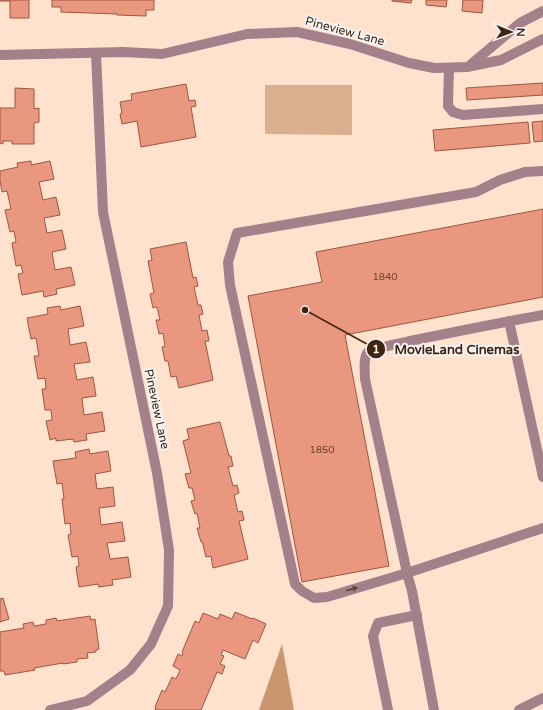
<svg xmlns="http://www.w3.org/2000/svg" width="543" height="710" font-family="'Varela Round',sans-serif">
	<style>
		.green { fill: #d9af8f }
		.forest { fill: #c9966f }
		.building { fill: #e9987f; stroke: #9f553e }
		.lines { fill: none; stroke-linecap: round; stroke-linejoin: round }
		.minor { stroke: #a4808b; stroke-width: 10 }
		.oneway { fill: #5e4035 }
		.labels { text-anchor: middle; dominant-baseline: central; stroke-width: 4; stroke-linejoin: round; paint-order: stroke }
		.number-label { font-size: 10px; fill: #6a422c }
		.street-label { font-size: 12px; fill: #402510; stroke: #f5f5f5 }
		.leader { fill: none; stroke: #402510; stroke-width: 1.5 }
		.callout-dot { fill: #402510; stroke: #f5f5f5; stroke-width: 1.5 }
		.mark-label { font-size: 12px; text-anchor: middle; font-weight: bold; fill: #fff }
		.callout-label { font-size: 13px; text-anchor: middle; font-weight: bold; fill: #402510; stroke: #f5f5f5; stroke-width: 4; stroke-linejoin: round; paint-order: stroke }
	</style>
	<rect width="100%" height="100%" fill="#fee2cd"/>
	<!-- green -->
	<path class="green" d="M 265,85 L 352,85 L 352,135 L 265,134 Z"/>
	<!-- forest -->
	<path class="forest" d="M 282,644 L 294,710 L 259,710 Z"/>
	<!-- building -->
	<g class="building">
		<path d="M 0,0 L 29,0 L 29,18 L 10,18 L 10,1 L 0,1 Z"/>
		<path d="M 52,0 L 154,0 L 154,10 L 146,10 L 146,16 L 117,15 L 117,14 L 61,12 L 61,7 L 52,7 Z"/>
		<path d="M 392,0 L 412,0 L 411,3 L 392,1 Z"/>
		<path d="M 426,0 L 447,0 L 446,7 L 426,5 Z"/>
		<path d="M 463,0 L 483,0 L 482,13 L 462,11 Z"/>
		<path d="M 543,83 L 543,95 L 467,100 L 466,88 Z"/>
		<path d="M 186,84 L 189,101 L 195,100 L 196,106 L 191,107 L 196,137 L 141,147 L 137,121 L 122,124 L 120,114 L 122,113 L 120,102 L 132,100 L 131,94 Z"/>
		<path d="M 15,88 L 34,89 L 34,109 L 39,108 L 39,122 L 34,123 L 34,144 L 12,144 L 12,141 L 3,141 L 3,144 L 0,143 L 0,108 L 15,108 Z"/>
		<path d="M 543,121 L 543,141 L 534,142 L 532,122 Z"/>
		<path d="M 528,122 L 530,143 L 435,151 L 433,130 Z"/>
		<path d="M 31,161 L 31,165 L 50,161 L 54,179 L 39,182 L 43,200 L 56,197 L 60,215 L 44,218 L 47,233 L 62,230 L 66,249 L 52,252 L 55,270 L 71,267 L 75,285 L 56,289 L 57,294 L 44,297 L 43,291 L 22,295 L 18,274 L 23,273 L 21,265 L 16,266 L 12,243 L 16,242 L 14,231 L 10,232 L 5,210 L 11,209 L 7,191 L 2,192 L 0,181 L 0,171 L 18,167 L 17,163 Z"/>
		<path d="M 543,209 L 543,297 L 345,335 L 389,566 L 302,582 L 248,296 L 322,282 L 316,252 Z"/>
		<path d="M 186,242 L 193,278 L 196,277 L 198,286 L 194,287 L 198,305 L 201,305 L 203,314 L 199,315 L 202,331 L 207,330 L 209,341 L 205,341 L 213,380 L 179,388 L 176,376 L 171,377 L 168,361 L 165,361 L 162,347 L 165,346 L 163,333 L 159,334 L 156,320 L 160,320 L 157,307 L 153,308 L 150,294 L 154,293 L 148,261 L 152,260 L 150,249 Z"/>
		<path d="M 60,306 L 61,310 L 80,306 L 84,326 L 68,329 L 70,345 L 86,342 L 90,362 L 74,364 L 77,380 L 93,377 L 96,396 L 82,398 L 84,415 L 102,412 L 105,431 L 86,434 L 87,440 L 74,442 L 73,439 L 56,441 L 56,438 L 50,440 L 46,421 L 52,420 L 51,410 L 45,410 L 42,389 L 46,389 L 45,378 L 38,379 L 34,356 L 39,356 L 36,338 L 31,339 L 27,318 L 48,314 L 47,308 Z"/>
		<path d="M 220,422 L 229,456 L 231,456 L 233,466 L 228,467 L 233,486 L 237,485 L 239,493 L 234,495 L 238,512 L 242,511 L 244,520 L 239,521 L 248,559 L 213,568 L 211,556 L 206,557 L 202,541 L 201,542 L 197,528 L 200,528 L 197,513 L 195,514 L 191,501 L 195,500 L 192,488 L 189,488 L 185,474 L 191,473 L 183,441 L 189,439 L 187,429 Z"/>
		<path d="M 89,449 L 90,454 L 108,451 L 111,471 L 95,474 L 97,489 L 113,487 L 115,506 L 99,508 L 101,525 L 122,522 L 125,541 L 107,543 L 110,559 L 128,557 L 131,577 L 112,580 L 113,585 L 99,587 L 98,584 L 79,587 L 76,567 L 79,566 L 78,556 L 72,557 L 68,535 L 71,534 L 70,523 L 65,524 L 62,499 L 64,499 L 62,483 L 57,484 L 53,461 L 76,458 L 75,452 Z"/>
		<path d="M 3,598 L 9,619 L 0,622 L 0,599 Z"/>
		<path d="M 235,612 L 252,619 L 253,618 L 266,624 L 258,643 L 253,640 L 245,659 L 223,650 L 221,655 L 224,656 L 220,664 L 225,666 L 222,674 L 217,672 L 201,710 L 155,710 L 156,707 L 155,707 L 162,690 L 165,692 L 172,677 L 176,679 L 180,670 L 173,666 L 178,654 L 182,656 L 183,653 L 182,652 L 195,621 L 199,623 L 203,613 L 218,619 L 220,614 L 232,619 Z"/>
		<path d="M 90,616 L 91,620 L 95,619 L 99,649 L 96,650 L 96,652 L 87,653 L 88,658 L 77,659 L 77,662 L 63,664 L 63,663 L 34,668 L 35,670 L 5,675 L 4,671 L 0,671 L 0,632 L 24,628 L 23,624 L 33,622 L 34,626 L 46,624 L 46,620 L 56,618 L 57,621 Z"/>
	</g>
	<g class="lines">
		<!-- minor -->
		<g class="minor">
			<path d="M 0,55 L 123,52 L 162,54 L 247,34 L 297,32 L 350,44 L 409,63 L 434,68 L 467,67 L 501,60 L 543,39"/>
			<path d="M 469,66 L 520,23 L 543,11"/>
			<path d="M 449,68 L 448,106 L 453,112 L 463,115 L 543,109"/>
			<path d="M 543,171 L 525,172 L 500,180 L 476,192 L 237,233 L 228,262 L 230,285 L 295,584 L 302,591 L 314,598 L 327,597 L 407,573 L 365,379 C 365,372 363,357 368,352 C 373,348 402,343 410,341 C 454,332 498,323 543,315"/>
			<path d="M 509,321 L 543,477"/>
			<path d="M 50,710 L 87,701 L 130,670 L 151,644 L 168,606 L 169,550 L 157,473 L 103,212 L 96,53"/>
			<path d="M 388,710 L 373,636 L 378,623 L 417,615"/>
			<path d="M 434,710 L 412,591 L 407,573 L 543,528"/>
			<path d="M 519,710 L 543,698"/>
		</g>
	</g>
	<!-- one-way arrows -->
	<defs><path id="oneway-solid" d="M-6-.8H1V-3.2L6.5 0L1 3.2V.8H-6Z"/></defs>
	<use class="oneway" href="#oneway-solid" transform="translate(352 589) rotate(-16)"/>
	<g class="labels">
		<!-- number labels -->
		<g class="number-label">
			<text x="385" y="277">1840</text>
			<text x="322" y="450">1850</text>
		</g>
		<!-- street labels -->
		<g class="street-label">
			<text transform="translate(345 31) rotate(15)">Pineview Lane</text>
			<text transform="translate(157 409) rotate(78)">Pineview Lane</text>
		</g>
	</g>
	<!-- callouts -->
	<path class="leader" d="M305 310L376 349"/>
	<g class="callout-dot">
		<circle cx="305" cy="310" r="4"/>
		<circle cx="376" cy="349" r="10"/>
	</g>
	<g class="mark-label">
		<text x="376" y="353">1</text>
	</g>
	<g class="callout-label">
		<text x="457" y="354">MovieLand Cinemas</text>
	</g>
	<!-- north arrow -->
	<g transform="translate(511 32) rotate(91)" stroke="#f5f5f5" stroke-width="3" paint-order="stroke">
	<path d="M0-3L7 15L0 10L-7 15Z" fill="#402510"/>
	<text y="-6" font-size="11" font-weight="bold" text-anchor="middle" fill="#402510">N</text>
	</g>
</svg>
